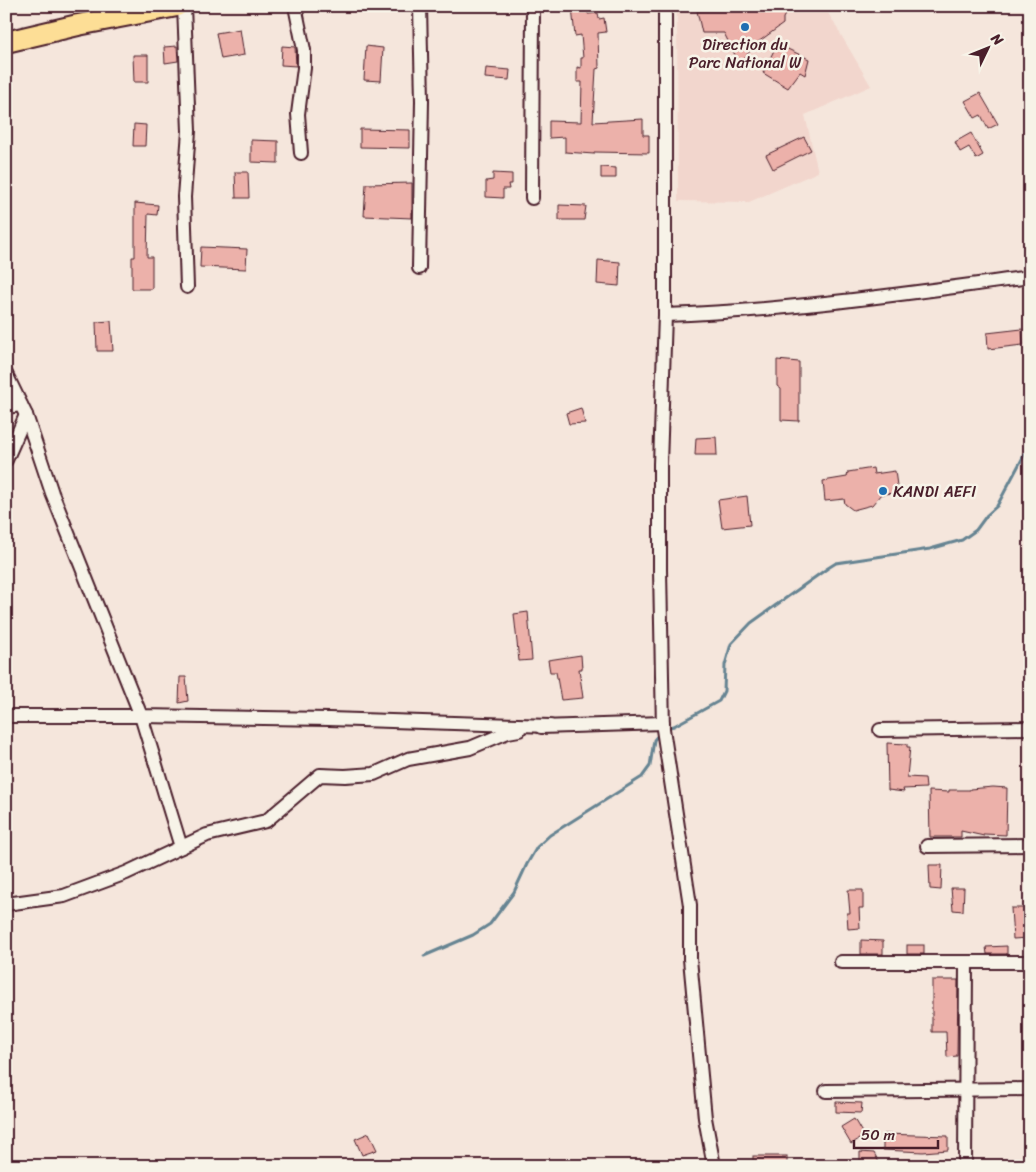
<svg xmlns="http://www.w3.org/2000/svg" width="1036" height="1172" font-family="Sriracha,sans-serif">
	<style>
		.built { fill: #f2d6cd }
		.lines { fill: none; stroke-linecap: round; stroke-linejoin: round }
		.stream { stroke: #668492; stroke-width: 3 }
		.building { fill: #ecb1aa; stroke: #4a1f2b }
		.minor-casing { stroke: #4a1f2b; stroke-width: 16 }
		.primary-casing { stroke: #4a1f2b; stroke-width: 24 }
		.minor { stroke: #f7f3e8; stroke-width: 12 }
		.primary { stroke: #fdde96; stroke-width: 20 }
		.poi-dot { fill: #1f6fb2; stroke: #f7f3e8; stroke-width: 2 }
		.labels { text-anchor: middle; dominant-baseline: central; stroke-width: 5; stroke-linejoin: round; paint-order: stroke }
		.poi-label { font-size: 16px; fill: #4a1f2b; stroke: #f7f3e8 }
	</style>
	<rect width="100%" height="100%" fill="#f5e6dc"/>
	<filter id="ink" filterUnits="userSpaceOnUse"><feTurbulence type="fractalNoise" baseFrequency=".02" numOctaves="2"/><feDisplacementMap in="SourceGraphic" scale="10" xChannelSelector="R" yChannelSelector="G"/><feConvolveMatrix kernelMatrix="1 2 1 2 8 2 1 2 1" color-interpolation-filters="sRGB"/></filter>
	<g filter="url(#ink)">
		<!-- built -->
		<path class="built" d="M 677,6 L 824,6 L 871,86 L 805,115 L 818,172 L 749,202 L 678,201 Z"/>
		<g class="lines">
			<!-- stream -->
			<g class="stream">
				<path d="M 666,728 L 674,726 L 719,701 L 724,691 L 725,665 L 731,644 L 751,623 L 828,568 L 836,563 L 930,549 L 962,540 L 976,530 L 987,515 L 997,506 L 1030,444"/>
				<path d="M 424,956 L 473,935 L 490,924 L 514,892 L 527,864 L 537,847 L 550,835 L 642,777 L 650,766 L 654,740 L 659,734"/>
			</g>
		</g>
		<!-- building -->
		<g class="building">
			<path d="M 587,6 L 588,14 L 598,13 L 599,19 L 604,18 L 606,32 L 598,33 L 599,68 L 596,69 L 593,122 L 643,119 L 643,135 L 649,135 L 649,153 L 594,152 L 594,154 L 565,152 L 565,137 L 549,138 L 549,121 L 581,122 L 582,82 L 577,82 L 577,67 L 581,68 L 581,58 L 583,58 L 581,35 L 575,36 L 572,8 Z"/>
			<path d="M 789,8 L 783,18 L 783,24 L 754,45 L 740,65 L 724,33 L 702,33 L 697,11 Z"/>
			<path d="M 240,29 L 244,55 L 221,59 L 216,33 Z"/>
			<path d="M 777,44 L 809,59 L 805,75 L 800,72 L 788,88 L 763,73 Z"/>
			<path d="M 177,46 L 178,61 L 165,63 L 164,47 Z"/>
			<path d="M 282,46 L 295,47 L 296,66 L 281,65 Z"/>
			<path d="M 366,46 L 383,48 L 381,81 L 364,80 Z"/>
			<path d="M 133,55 L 148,55 L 148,82 L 134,82 Z"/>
			<path d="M 486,68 L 510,70 L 509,80 L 485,78 Z"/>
			<path d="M 980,93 L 998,124 L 988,129 L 981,115 L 975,118 L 965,101 Z"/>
			<path d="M 134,124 L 146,125 L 145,146 L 133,146 Z"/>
			<path d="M 360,129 L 410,130 L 410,148 L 360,147 Z"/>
			<path d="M 971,133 L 983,155 L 976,159 L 969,147 L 960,152 L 955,142 Z"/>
			<path d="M 804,137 L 811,150 L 773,169 L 766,155 Z"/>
			<path d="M 251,140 L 278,141 L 278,163 L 251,162 Z"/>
			<path d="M 601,167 L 616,168 L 616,178 L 601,178 Z"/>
			<path d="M 235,172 L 248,172 L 249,198 L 236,198 Z"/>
			<path d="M 493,173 L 512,174 L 512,184 L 508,184 L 509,189 L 503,189 L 503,198 L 486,197 L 486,181 L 493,180 Z"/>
			<path d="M 412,183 L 412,218 L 364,216 L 366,184 Z"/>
			<path d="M 135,203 L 158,205 L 157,215 L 148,214 L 147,257 L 152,257 L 152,289 L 132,289 L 132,257 L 135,257 Z"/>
			<path d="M 559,205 L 586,206 L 584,220 L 559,220 Z"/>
			<path d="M 201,247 L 247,249 L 246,269 L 200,267 Z"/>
			<path d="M 598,260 L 620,262 L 619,286 L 597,284 Z"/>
			<path d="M 111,321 L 113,351 L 97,351 L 96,322 Z"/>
			<path d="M 1022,329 L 1023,345 L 988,349 L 987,333 Z"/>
			<path d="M 777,360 L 799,362 L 799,421 L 781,420 L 781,389 L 777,386 Z"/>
			<path d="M 581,408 L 585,423 L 569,424 L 566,413 Z"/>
			<path d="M 716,437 L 717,455 L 695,455 L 696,438 Z"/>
			<path d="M 873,468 L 874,474 L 895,471 L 898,493 L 881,494 L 872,505 L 853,510 L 845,504 L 844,499 L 825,501 L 823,481 L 847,477 L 848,472 Z"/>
			<path d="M 747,496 L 750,525 L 722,528 L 718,500 Z"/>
			<path d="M 528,612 L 532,660 L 519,661 L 514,614 Z"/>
			<path d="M 581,655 L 582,669 L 579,669 L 583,698 L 561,700 L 556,672 L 550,672 L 548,660 Z"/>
			<path d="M 180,677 L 186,677 L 188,701 L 179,703 Z"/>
			<path d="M 887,743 L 907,744 L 907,747 L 910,747 L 907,777 L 925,778 L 926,788 L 903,789 L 904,792 L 888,790 Z"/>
			<path d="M 993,787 L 1007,788 L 1006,835 L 984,834 L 984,836 L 961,831 L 961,837 L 930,837 L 929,791 L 949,792 L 949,790 L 970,790 L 970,789 Z"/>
			<path d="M 929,865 L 942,865 L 941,890 L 930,889 Z"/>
			<path d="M 951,888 L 964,888 L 963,911 L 953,910 Z"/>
			<path d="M 848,890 L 863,890 L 863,908 L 859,908 L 860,928 L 848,929 L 847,913 L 850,913 Z"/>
			<path d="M 1011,908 L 1026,908 L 1028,938 L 1013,939 Z"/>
			<path d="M 861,940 L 883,941 L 883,954 L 861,954 Z"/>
			<rect x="907" y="945" width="17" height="9"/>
			<path d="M 1007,946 L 1007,954 L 987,954 L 986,947 Z"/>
			<path d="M 932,980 L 958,980 L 957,1056 L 947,1057 L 946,1032 L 932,1032 Z"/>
			<path d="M 836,1102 L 862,1103 L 861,1113 L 836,1112 Z"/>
			<path d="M 854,1119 L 864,1136 L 851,1144 L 841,1127 Z"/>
			<path d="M 369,1133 L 377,1150 L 362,1155 L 355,1139 Z"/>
			<path d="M 883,1134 L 948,1136 L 948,1150 L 923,1152 L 883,1150 Z"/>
			<path d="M 860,1152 L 874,1153 L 881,1166 L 867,1166 L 866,1164 L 860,1163 Z"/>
			<rect x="753" y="1156" width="34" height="10"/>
		</g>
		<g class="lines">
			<defs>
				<g id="minor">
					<path d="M 184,6 L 189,131 L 184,197 L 187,287"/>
					<path d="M 295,6 L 304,50 L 304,68 L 298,114 L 301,153"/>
					<path d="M 665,6 L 665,315 L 660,464 L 660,570 L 663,729 L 690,905 L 690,959 L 705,1118 L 714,1166"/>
					<path d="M 532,198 L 533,6"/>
					<path d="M 419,268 L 422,101 L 420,6"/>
					<path d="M 665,315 C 788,311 908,293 1030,277"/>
					<path d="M 6,374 L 26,415 L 52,493 L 141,716 L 329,719 L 550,726"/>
					<path d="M 6,407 L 21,405"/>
					<path d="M 6,460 L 26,415"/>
					<path d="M 6,716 L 141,716 L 181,847"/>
					<path d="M 541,727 L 663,723"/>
					<path d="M 880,730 L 1030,728"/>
					<path d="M 927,846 L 1030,845"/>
					<path d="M 6,904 L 64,896 L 126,873 L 207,835 L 266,821 L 320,775 L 345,776 L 374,774 L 408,759 L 470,748 L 508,732 L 519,730"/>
					<path d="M 841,962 L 1030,962"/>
					<path d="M 826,1091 L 1030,1089"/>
					<path d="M 965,1166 L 966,962"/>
				</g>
				<path id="primary" d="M 6,42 L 78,25 L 177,6"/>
			</defs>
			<!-- minor casing -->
			<use href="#minor" class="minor-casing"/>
			<!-- primary casing -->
			<use href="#primary" class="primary-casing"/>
			<!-- minor -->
			<use href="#minor" class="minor"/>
			<!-- primary -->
			<use href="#primary" class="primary"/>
		</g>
	</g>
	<!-- markers -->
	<g class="poi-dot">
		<circle cx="745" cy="27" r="5"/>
		<circle cx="883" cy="491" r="5"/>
	</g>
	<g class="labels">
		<!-- poi labels -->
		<g class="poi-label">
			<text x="745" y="44">Direction du<tspan x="745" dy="18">Parc National W</tspan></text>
			<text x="893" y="491" text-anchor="start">KANDI AEFI</text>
		</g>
	</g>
	<!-- margin -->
	<rect width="1036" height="1172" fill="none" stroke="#f7f3e8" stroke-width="25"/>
	<rect x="12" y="12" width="1011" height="1147" fill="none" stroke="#4a1f2b" stroke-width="2" filter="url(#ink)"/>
	<!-- north arrow -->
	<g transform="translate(988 48) rotate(47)" stroke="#f7f3e8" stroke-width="4" paint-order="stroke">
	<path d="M0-4L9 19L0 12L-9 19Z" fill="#4a1f2b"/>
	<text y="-8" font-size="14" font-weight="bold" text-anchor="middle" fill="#4a1f2b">N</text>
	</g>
	<!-- scale -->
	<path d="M854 1140v8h84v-8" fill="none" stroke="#4a1f2b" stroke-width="2.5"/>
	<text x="861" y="1140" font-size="15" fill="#4a1f2b" stroke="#f7f3e8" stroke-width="4" paint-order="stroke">50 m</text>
</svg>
